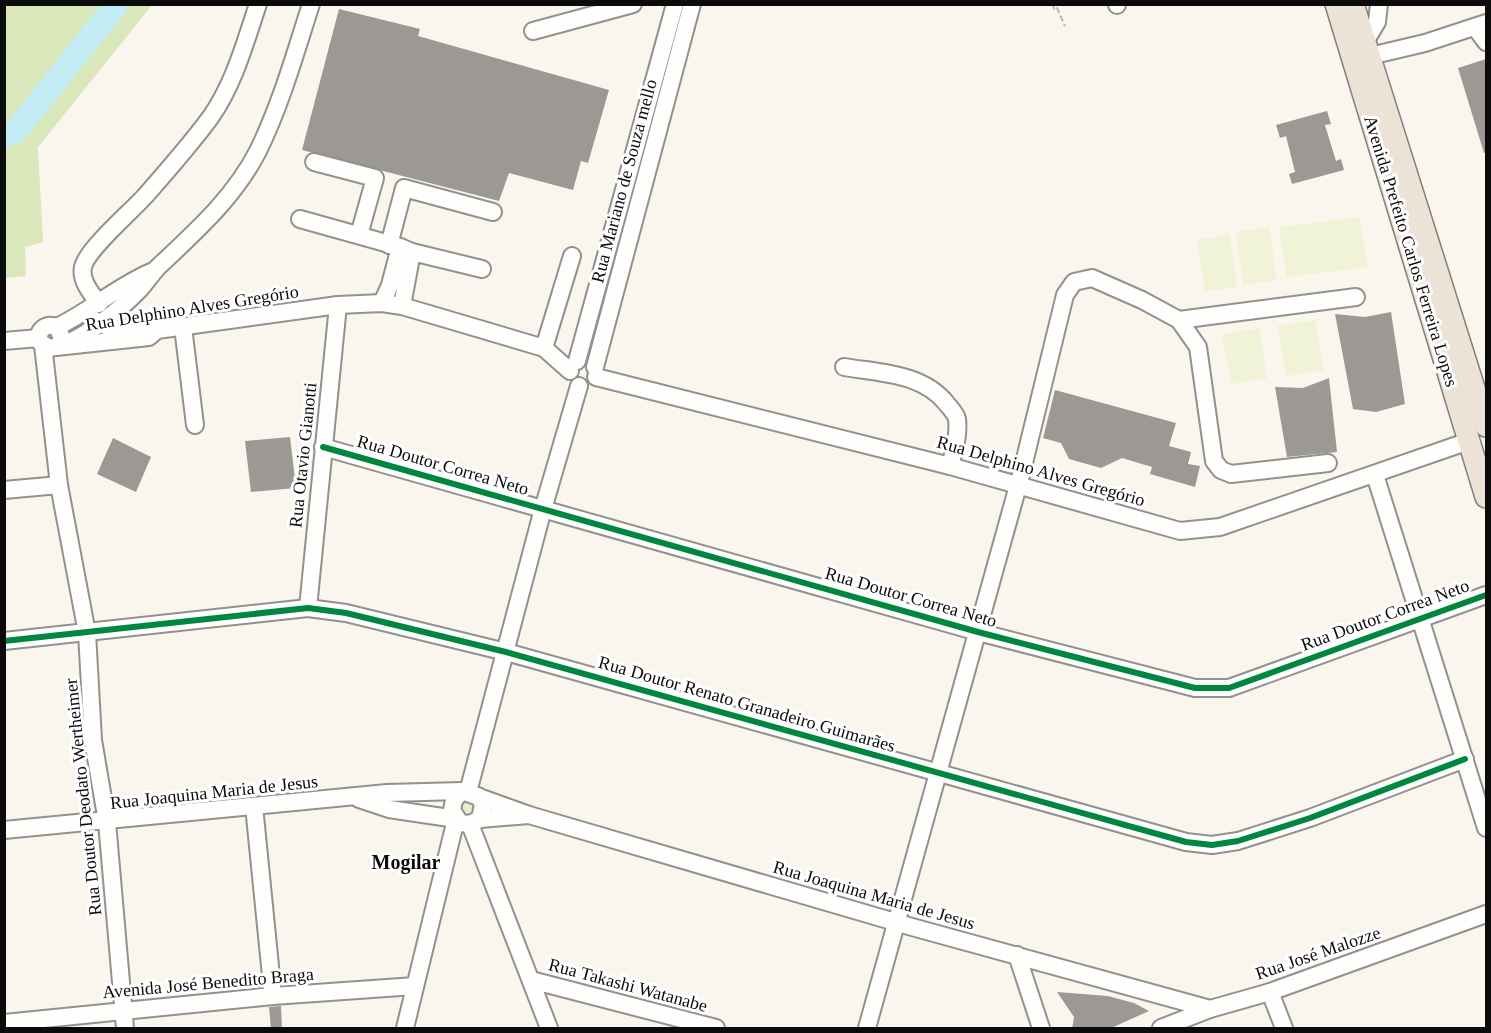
<svg xmlns="http://www.w3.org/2000/svg" width="1491" height="1033" font-family="'Times New Roman',serif">
	<style>
		.green { fill: #e7efcd }
		.forest { fill: #d9e7bb }
		.pitch { fill: #f1f3d7 }
		.lines { fill: none; stroke-linecap: round; stroke-linejoin: round }
		.river { stroke: #c3ecf5; stroke-width: 24 }
		.building { fill: #9c9894 }
		.minor-casing { stroke: #93918d; stroke-width: 20 }
		.major-casing { stroke: #807e7a; stroke-width: 24 }
		.path { stroke: #b7b6b5; stroke-width: 2; stroke-dasharray: 6 3; stroke-linecap: butt }
		.minor { stroke: #fefefc; stroke-width: 16 }
		.major { stroke: #ece3d6; stroke-width: 21 }
		.cycleway-casing { stroke: #fff; stroke-width: 10 }
		.cycleway { stroke: #00873e; stroke-width: 6 }
		.labels { text-anchor: middle; dominant-baseline: central; stroke-width: 6; stroke-linejoin: round; paint-order: stroke }
		.street-label { font-size: 18px; fill: #0b0b0b; stroke: #fff }
		.neighbourhood-label { font-size: 20px; font-weight: bold; fill: #0b0b0b; stroke: #fff }
	</style>
	<rect width="100%" height="100%" fill="#faf6ee"/>
	<!-- green -->
	<path class="green" d="M 468,797 L 479,809 L 467,819 L 458,805 Z"/>
	<!-- forest -->
	<path class="forest" d="M 4,5 L 152,5 L 38,147 L 43,242 L 25,247 L 26,276 L 5,278 Z"/>
	<!-- pitch -->
	<g class="pitch">
		<path d="M 1360,217 L 1368,267 L 1286,277 L 1279,227 Z"/>
		<path d="M 1269,227 L 1277,280 L 1243,285 L 1236,232 Z"/>
		<path d="M 1230,235 L 1237,287 L 1205,292 L 1197,240 Z"/>
		<path d="M 1315,320 L 1324,370 L 1286,376 L 1277,326 Z"/>
		<path d="M 1259,328 L 1267,378 L 1231,384 L 1222,334 Z"/>
	</g>
	<g class="lines">
		<!-- river -->
		<path class="river" d="M 4,136 L 16,131 L 117,4"/>
	</g>
	<!-- building -->
	<g class="building">
		<path d="M 339,9 L 420,29 L 418,36 L 609,90 L 588,163 L 581,161 L 573,190 L 509,173 L 499,201 L 302,150 Z"/>
		<path d="M 1486,59 L 1486,153 L 1484,153 L 1458,68 Z"/>
		<path d="M 1327,111 L 1331,124 L 1325,125 L 1336,161 L 1341,159 L 1344,170 L 1292,184 L 1289,174 L 1295,172 L 1286,136 L 1280,138 L 1276,125 Z"/>
		<path d="M 1391,312 L 1405,404 L 1376,412 L 1353,409 L 1335,314 L 1365,317 Z"/>
		<path d="M 1329,378 L 1337,452 L 1287,457 L 1275,387 L 1303,388 Z"/>
		<path d="M 1055,390 L 1176,423 L 1169,446 L 1191,452 L 1188,464 L 1200,466 L 1195,487 L 1150,474 L 1152,467 L 1122,458 L 1101,468 L 1069,459 L 1061,443 L 1043,438 Z"/>
		<path d="M 290,437 L 296,488 L 251,492 L 245,441 Z"/>
		<path d="M 113,438 L 151,457 L 136,492 L 97,474 Z"/>
		<path d="M 1057,992 L 1108,996 L 1134,1003 L 1149,1011 L 1109,1029 L 1072,1029 L 1074,1017 Z"/>
		<path d="M 281,1006 L 282,1029 L 271,1029 L 269,1007 Z"/>
	</g>
	<g class="lines">
		<defs>
			<g id="minor">
				<path d="M 1117,4 L 1117,5"/>
				<path d="M 1475,27 L 1486,42"/>
				<path d="M 533,31 L 633,4"/>
				<path d="M 1365,42 L 1377,22 L 1379,4"/>
				<path d="M 1370,56 L 1425,43 L 1486,23"/>
				<path d="M 314,162 L 375,178 L 359,235"/>
				<path d="M 300,219 L 400,247 L 412,252 L 482,269"/>
				<path d="M 389,245 L 404,188 L 493,212"/>
				<path d="M 382,303 L 390,285 L 400,247"/>
				<path d="M 99,304 C 92,294 80,281 83,267 C 87,249 132,211 146,195 C 168,170 190,145 210,118 C 234,84 245,43 258,4"/>
				<path d="M 402,306 L 412,252"/>
				<path d="M 92,319 L 112,329 L 142,327"/>
				<path d="M 1179,320 L 1198,347 L 1214,461 L 1221,470 L 1231,474 L 1328,463"/>
				<path d="M 57,327 C 90,311 118,286 151,272"/>
				<path d="M 183,327 L 195,425"/>
				<path d="M 4,341 L 39,338"/>
				<path d="M 59,344 L 62,338 L 57,327 C 46,323 36,330 40,342 L 49,348 C 76,346 121,309 140,289 C 146,282 151,275 157,268 C 195,232 234,198 258,151 C 281,104 295,54 311,4"/>
				<path d="M 43,345 L 59,485 L 87,633 L 93,740 L 107,822 L 125,1028"/>
				<path d="M 56,347 L 149,337 L 157,330 L 338,305 L 382,303 L 402,306 L 544,348 L 570,371"/>
				<path d="M 544,348 L 572,256"/>
				<path d="M 577,361 L 675,4"/>
				<path d="M 595,367 L 692,4"/>
				<path d="M 844,367 C 880,373 923,373 947,404 C 950,408 956,414 957,419 C 959,435 954,451 950,466"/>
				<path d="M 596,377 L 950,466 L 1180,531 L 1220,527 L 1469,441"/>
				<path d="M 323,447 L 978,632 L 1195,688 L 1229,688 L 1486,595"/>
				<path d="M 1375,475 L 1486,828"/>
				<path d="M 4,490 L 59,485"/>
				<path d="M 308,608 L 338,305"/>
				<path d="M 4,641 L 308,608 L 346,613 L 506,652 L 1186,842 L 1212,845 L 1238,841 L 1310,818 L 1465,759"/>
				<path d="M 468,792 L 543,509 L 579,386"/>
				<path d="M 478,796 L 483,804 L 480,819 L 470,824 L 460,823 L 452,810 L 454,800 L 462,791 L 529,815 L 480,819"/>
				<path d="M 359,799 L 389,809 L 456,819 L 405,1028"/>
				<path d="M 254,806 L 273,996"/>
				<path d="M 529,815 L 912,927 L 1210,1009"/>
				<path d="M 470,824 L 549,1028"/>
				<path d="M 4,830 L 387,793 L 462,791"/>
				<path d="M 1017,955 L 1041,1028"/>
				<path d="M 531,980 L 716,1028"/>
				<path d="M 1270,992 L 1284,1028"/>
				<path d="M 4,1023 L 273,996 L 415,986"/>
				<path d="M 867,1028 L 1021,475 L 1065,295 L 1074,282 L 1092,278 L 1142,300 L 1179,320 L 1356,297"/>
				<path d="M 1161,1028 L 1210,1009 L 1270,992 L 1486,914"/>
			</g>
			<g id="major">
				<path d="M 1336,4 L 1486,497"/>
				<path d="M 1353,4 L 1486,426"/>
			</g>
		</defs>
		<!-- minor casing -->
		<use href="#minor" class="minor-casing"/>
		<!-- major casing -->
		<use href="#major" class="major-casing"/>
		<!-- path -->
		<path class="path" d="M 1052,4 L 1055,10 L 1057,8 L 1065,26"/>
		<!-- minor -->
		<use href="#minor" class="minor"/>
		<!-- major -->
		<use href="#major" class="major"/>
		<defs>
			<g id="cycleway">
				<path d="M 323,447 L 978,632 L 1195,688 L 1229,688 L 1486,595"/>
				<path d="M 4,641 L 308,608 L 346,613 L 506,652 L 1186,842 L 1212,845 L 1238,841 L 1310,818 L 1465,759"/>
			</g>
		</defs>
		<!-- cycleway casing -->
		<use href="#cycleway" class="cycleway-casing"/>
		<!-- cycleway -->
		<use href="#cycleway" class="cycleway"/>
	</g>
	<g class="labels">
		<!-- street labels -->
		<g class="street-label">
			<text transform="translate(624 181) rotate(-75)">Rua Mariano de Souza mello</text>
			<text transform="translate(1411 251) rotate(73)">Avenida Prefeito Carlos Ferreira Lopes</text>
			<text transform="translate(192 308) rotate(-9)">Rua Delphino Alves Gregório</text>
			<text transform="translate(303 455) rotate(-84)">Rua Otavio Gianotti</text>
			<text transform="translate(443 465) rotate(16)">Rua Doutor Correa Neto</text>
			<text transform="translate(1041 471) rotate(16)">Rua Delphino Alves Gregório</text>
			<text transform="translate(911 597) rotate(16)">Rua Doutor Correa Neto</text>
			<text transform="translate(1385 615) rotate(-20)">Rua Doutor Correa Neto</text>
			<text transform="translate(747 704) rotate(16)">Rua Doutor Renato Granadeiro Guimarães</text>
			<text transform="translate(214 792) rotate(-6)">Rua Joaquina Maria de Jesus</text>
			<text transform="translate(83 797) rotate(-96)">Rua Doutor Deodato Wertheimer</text>
			<text transform="translate(874 895) rotate(16)">Rua Joaquina Maria de Jesus</text>
			<text transform="translate(1318 953) rotate(-19)">Rua José Malozze</text>
			<text transform="translate(208 983) rotate(-5)">Avenida José Benedito Braga</text>
			<text transform="translate(628 985) rotate(15)">Rua Takashi Watanabe</text>
		</g>
		<!-- neighbourhood labels -->
		<g class="neighbourhood-label">
			<text x="406" y="862">Mogilar</text>
		</g>
	</g>
	<!-- border -->
	<rect width="1491" height="1033" fill="none" stroke="#0b0b0b" stroke-width="12"/>
</svg>
